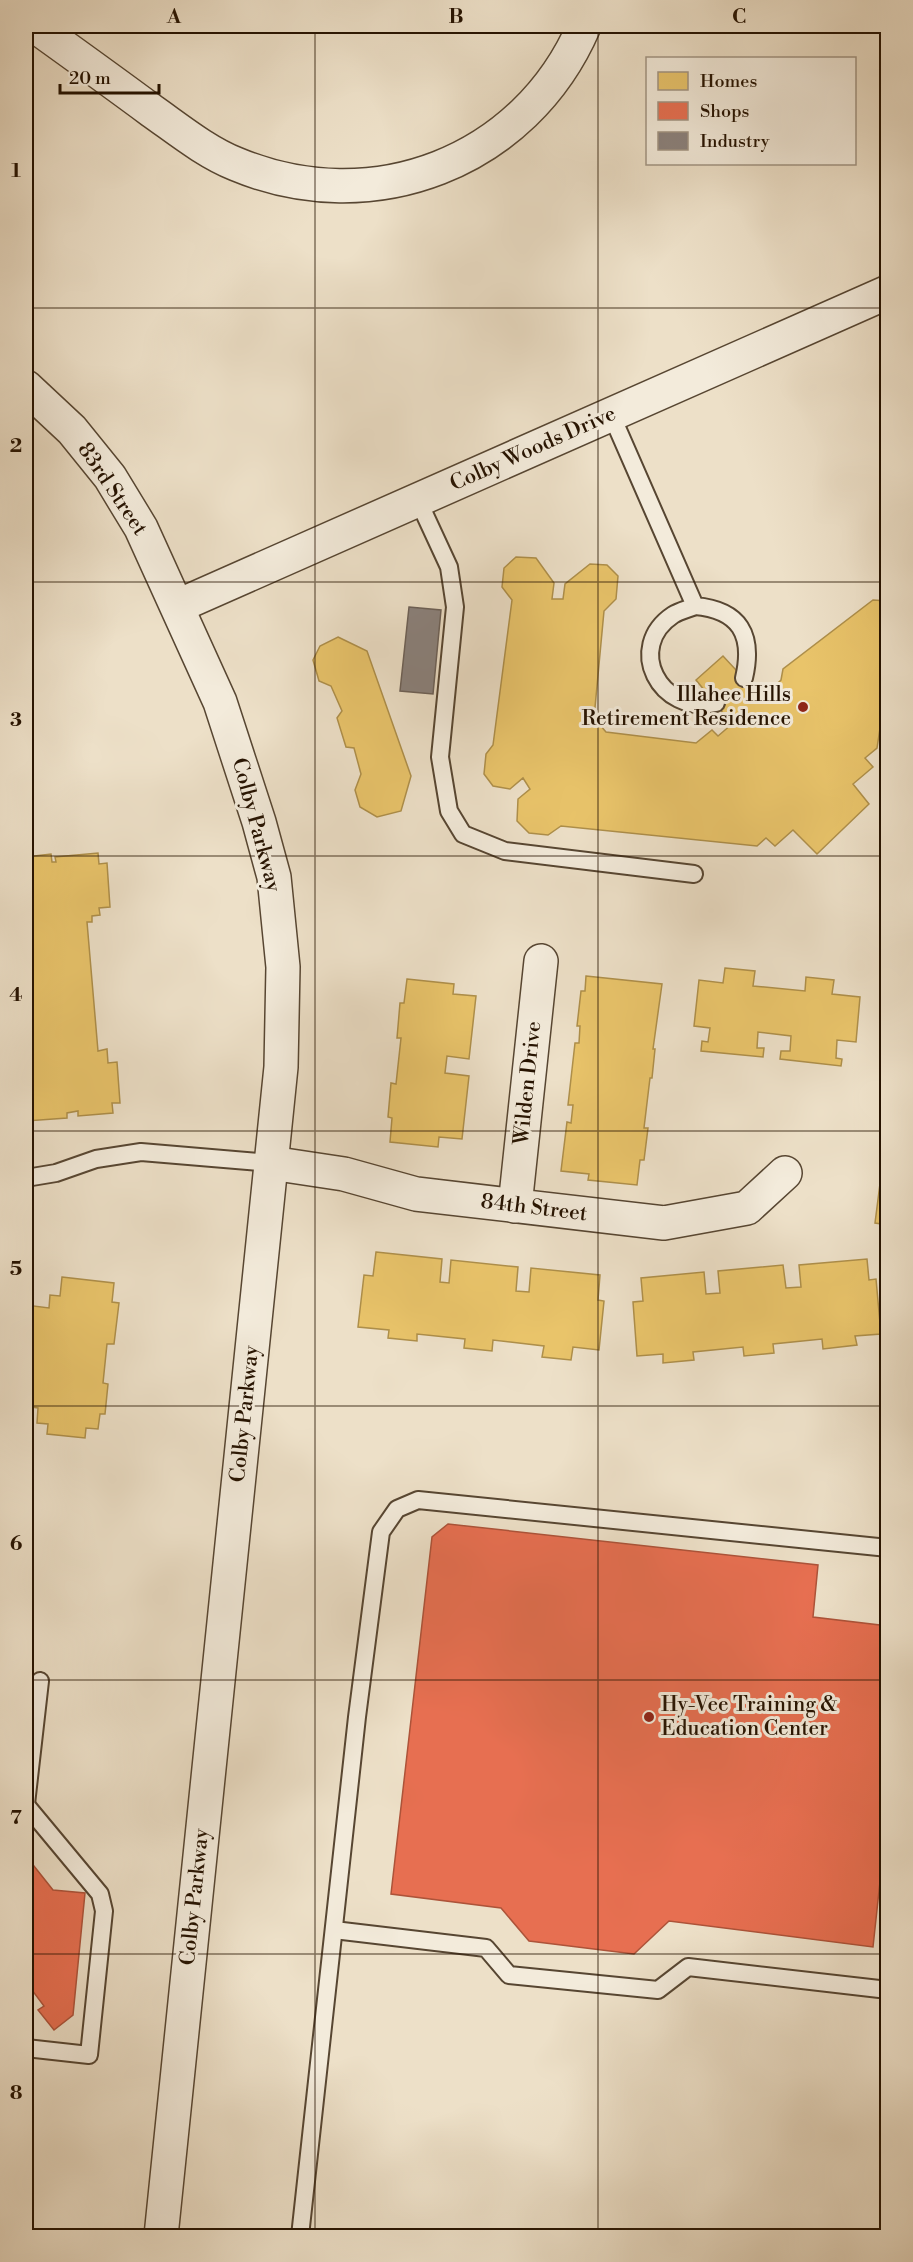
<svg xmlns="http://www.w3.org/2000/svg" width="913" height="2262" font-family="'Libre Bodoni',serif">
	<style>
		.homes { fill: #e9c46a; stroke: #ae8f4a; stroke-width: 1.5 }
		.shops { fill: #e76f51; stroke: #ad5339; stroke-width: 1.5 }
		.industry { fill: #8a817c; stroke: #6c6057; stroke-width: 1.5 }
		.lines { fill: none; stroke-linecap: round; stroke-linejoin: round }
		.lane-casing { stroke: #574632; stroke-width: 20 }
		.street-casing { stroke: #574632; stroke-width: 36 }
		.lane { stroke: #f3ebdb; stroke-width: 16 }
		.street { stroke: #f3ebdb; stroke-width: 33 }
		.grid { fill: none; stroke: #251200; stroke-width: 1.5; stroke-opacity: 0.55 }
		.poi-dot { fill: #8f2418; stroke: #f3ebdb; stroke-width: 2 }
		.labels { text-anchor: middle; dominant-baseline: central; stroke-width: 6; stroke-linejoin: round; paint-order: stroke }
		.street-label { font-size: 21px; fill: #251200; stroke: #f3ebdb }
		.poi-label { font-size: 21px; fill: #251200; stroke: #f3ebdb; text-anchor: end }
		.neatline { fill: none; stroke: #251200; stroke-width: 2 }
		.grid-label { font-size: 20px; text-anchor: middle; font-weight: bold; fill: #251200 }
	</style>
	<rect width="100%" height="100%" fill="#ede0c8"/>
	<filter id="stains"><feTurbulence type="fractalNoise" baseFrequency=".00333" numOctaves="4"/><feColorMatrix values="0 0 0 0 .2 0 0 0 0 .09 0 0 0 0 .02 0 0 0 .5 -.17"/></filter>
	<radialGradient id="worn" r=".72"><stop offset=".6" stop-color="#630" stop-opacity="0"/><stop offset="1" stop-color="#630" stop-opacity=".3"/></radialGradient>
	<!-- homes -->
	<g class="homes">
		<path d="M 516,557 L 536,558 L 554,583 L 552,599 L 563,599 L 565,584 L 590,564 L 607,565 L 618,576 L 616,599 L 604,611 L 594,718 L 606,732 L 696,743 L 712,730 L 718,736 L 732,724 L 696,680 L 723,656 L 762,698 L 781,680 L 783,669 L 873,600 L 888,601 L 888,711 L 882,715 L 877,748 L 865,758 L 873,767 L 853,784 L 869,804 L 817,854 L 793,830 L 775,846 L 766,838 L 757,846 L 561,826 L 548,835 L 529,833 L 517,821 L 518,799 L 530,789 L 523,778 L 510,789 L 493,786 L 484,774 L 486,754 L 493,745 L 512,600 L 502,587 L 504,568 Z"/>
		<path d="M 338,637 L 367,651 L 411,776 L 401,811 L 377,817 L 360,807 L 355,790 L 361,774 L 354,748 L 346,747 L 337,718 L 342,711 L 331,686 L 319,681 L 313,660 L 320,646 Z"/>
		<path d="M 98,853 L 99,864 L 107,863 L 110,907 L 99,908 L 100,915 L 92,916 L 92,922 L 87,922 L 98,1051 L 107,1049 L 108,1063 L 117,1062 L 120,1103 L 112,1103 L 113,1113 L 78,1116 L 78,1111 L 67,1113 L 67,1118 L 26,1121 L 26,857 L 51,854 L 52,862 L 56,862 L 55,857 Z"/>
		<path d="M 725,968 L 755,971 L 753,986 L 805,991 L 806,977 L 834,980 L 832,994 L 860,997 L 856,1042 L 837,1040 L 836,1058 L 842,1059 L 841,1066 L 780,1059 L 781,1051 L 790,1051 L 791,1036 L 758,1032 L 757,1048 L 764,1048 L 763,1057 L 701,1051 L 702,1041 L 708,1042 L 710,1028 L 694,1026 L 699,980 L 723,983 Z"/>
		<path d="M 586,976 L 662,984 L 653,1049 L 655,1049 L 652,1078 L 650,1078 L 644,1128 L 648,1128 L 644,1160 L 640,1160 L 637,1185 L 588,1180 L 589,1174 L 561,1171 L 567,1122 L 571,1123 L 573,1105 L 568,1105 L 575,1043 L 579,1043 L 580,1026 L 577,1026 L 581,991 L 585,991 Z"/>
		<path d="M 407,979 L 454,984 L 453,994 L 476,996 L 469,1059 L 447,1056 L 445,1073 L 469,1076 L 462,1139 L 439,1137 L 438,1147 L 390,1142 L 392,1118 L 388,1117 L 391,1083 L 396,1084 L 401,1038 L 397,1038 L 400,1003 L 404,1003 Z"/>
		<path d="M 883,1160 L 888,1160 L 888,1225 L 875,1223 Z"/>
		<path d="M 376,1252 L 442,1259 L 440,1282 L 449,1283 L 451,1260 L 518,1267 L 516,1291 L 529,1292 L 531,1268 L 600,1275 L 598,1300 L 604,1301 L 599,1350 L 573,1347 L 571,1360 L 542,1357 L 544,1346 L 493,1340 L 492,1351 L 464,1348 L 465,1339 L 417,1334 L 417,1341 L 388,1338 L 389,1330 L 358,1327 L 364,1275 L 373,1276 Z"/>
		<path d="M 867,1259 L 869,1280 L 876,1279 L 881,1334 L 855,1336 L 857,1345 L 823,1349 L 822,1339 L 773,1344 L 774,1353 L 744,1356 L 743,1347 L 693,1352 L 694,1360 L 663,1363 L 663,1354 L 637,1356 L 633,1302 L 643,1301 L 641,1278 L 704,1272 L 706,1294 L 720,1293 L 718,1271 L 783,1265 L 786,1288 L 801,1287 L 799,1265 Z"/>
		<path d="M 62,1277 L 114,1283 L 112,1302 L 119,1303 L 114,1344 L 107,1344 L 103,1383 L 108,1384 L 105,1414 L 100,1414 L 98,1429 L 86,1428 L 85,1438 L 47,1434 L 48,1424 L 37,1423 L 38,1408 L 26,1406 L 26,1305 L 49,1308 L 50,1295 L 60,1296 Z"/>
	</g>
	<!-- shops -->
	<g class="shops">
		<path d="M 448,1524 L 818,1565 L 813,1617 L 888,1626 L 888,1807 L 873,1947 L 669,1921 L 634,1954 L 529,1941 L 501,1908 L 391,1894 L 432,1537 Z"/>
		<path d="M 26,1856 L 53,1890 L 85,1893 L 73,2015 L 54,2030 L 38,2010 L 44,2006 L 26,1982 Z"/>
	</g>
	<!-- industry -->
	<path class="industry" d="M 409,607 L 441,610 L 433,694 L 400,691 Z"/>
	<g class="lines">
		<defs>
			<g id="lane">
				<path d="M 611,414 L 695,606 C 740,610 754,635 744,678"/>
				<path d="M 418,500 L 449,567 L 455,607 L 440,757 L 449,811 L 463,834 L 505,851 L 694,874"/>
				<path d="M 695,606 C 688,609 679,611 673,615 C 625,647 659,715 716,703"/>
				<path d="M 26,1178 L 56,1173 L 96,1159 L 141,1152 L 271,1163"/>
				<path d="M 26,1804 L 40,1681"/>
				<path d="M 26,1805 L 100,1894 L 104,1911 L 89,2055 L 26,2048"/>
				<path d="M 334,1930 L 486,1948 L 509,1975 L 658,1990 L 688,1967 L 888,1990"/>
				<path d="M 300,2236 L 357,1717 L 381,1532 L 397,1509 L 418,1500 L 888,1548"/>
			</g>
			<g id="street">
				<path d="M 35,26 C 74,54 113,82 152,111 C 179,130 206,152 236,164 C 372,221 525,163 584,26"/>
				<path d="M 26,387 L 72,430 L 110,477 L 141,528 L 220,702 L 259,822 L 274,877 L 283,967 L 281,1067 L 161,2236"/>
				<path d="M 178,606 L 888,292"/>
				<path d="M 271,1163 L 344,1174 L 416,1194 L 664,1223 L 747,1208 L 785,1173"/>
				<path d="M 515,1206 L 541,961"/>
			</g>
		</defs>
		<!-- lane casing -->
		<use href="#lane" class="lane-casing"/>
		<!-- street casing -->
		<use href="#street" class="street-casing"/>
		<!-- lane -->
		<use href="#lane" class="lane"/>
		<!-- street -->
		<use href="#street" class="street"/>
	</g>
	<!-- grid -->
	<path class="grid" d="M 315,26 L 315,2236M 598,26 L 598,2236M 26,308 L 888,308M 26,582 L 888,582M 26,856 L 888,856M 26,1131 L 888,1131M 26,1406 L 888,1406M 26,1680 L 888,1680M 26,1954 L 888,1954"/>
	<!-- markers -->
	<g class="poi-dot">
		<circle cx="803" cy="707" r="6"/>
		<circle cx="649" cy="1717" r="6"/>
	</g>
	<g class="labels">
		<!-- street labels -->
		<g class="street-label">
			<text transform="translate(533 449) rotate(-24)">Colby Woods Drive</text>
			<text transform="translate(112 489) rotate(56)">83rd Street</text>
			<text transform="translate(256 825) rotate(75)">Colby Parkway</text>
			<text transform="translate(528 1083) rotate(-84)">Wilden Drive</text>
			<text transform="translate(534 1208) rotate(7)">84th Street</text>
			<text transform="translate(245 1414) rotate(-84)">Colby Parkway</text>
			<text transform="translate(195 1897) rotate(-84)">Colby Parkway</text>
		</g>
		<!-- poi labels -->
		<g class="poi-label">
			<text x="791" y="695">Illahee Hills<tspan x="791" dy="24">Retirement Residence</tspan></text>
			<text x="661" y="1705" text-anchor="start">Hy-Vee Training &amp;<tspan x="661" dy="24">Education Center</tspan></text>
		</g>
	</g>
	<!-- margin -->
	<rect width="913" height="2262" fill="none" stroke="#ede0c8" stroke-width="66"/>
	<!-- legend -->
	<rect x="646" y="57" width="210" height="108" fill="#f3ebdb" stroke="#a19483" stroke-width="1.5"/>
	<rect x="658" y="72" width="30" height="18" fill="#e9c46a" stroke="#a19483" stroke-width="1.5"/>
	<text x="700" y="87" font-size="18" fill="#251200">Homes</text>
	<rect x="658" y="102" width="30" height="18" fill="#e76f51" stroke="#a19483" stroke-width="1.5"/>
	<text x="700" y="117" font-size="18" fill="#251200">Shops</text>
	<rect x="658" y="132" width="30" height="18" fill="#8a817c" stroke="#a19483" stroke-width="1.5"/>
	<text x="700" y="147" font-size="18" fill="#251200">Industry</text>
	<!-- scale -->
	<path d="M60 84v9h99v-9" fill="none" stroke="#251200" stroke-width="3"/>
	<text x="69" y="84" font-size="18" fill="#251200" stroke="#f3ebdb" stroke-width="4.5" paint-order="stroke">20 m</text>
	<rect x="33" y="33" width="847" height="2196" class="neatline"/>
	<g class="grid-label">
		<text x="174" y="23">A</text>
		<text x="456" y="23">B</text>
		<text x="739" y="23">C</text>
		<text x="16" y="177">1</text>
		<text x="16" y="452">2</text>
		<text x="16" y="726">3</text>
		<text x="16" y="1001">4</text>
		<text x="16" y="1275">5</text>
		<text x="16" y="1550">6</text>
		<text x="16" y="1824">7</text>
		<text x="16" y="2099">8</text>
	</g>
	<rect width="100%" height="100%" filter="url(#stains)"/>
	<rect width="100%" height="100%" fill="url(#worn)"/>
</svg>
